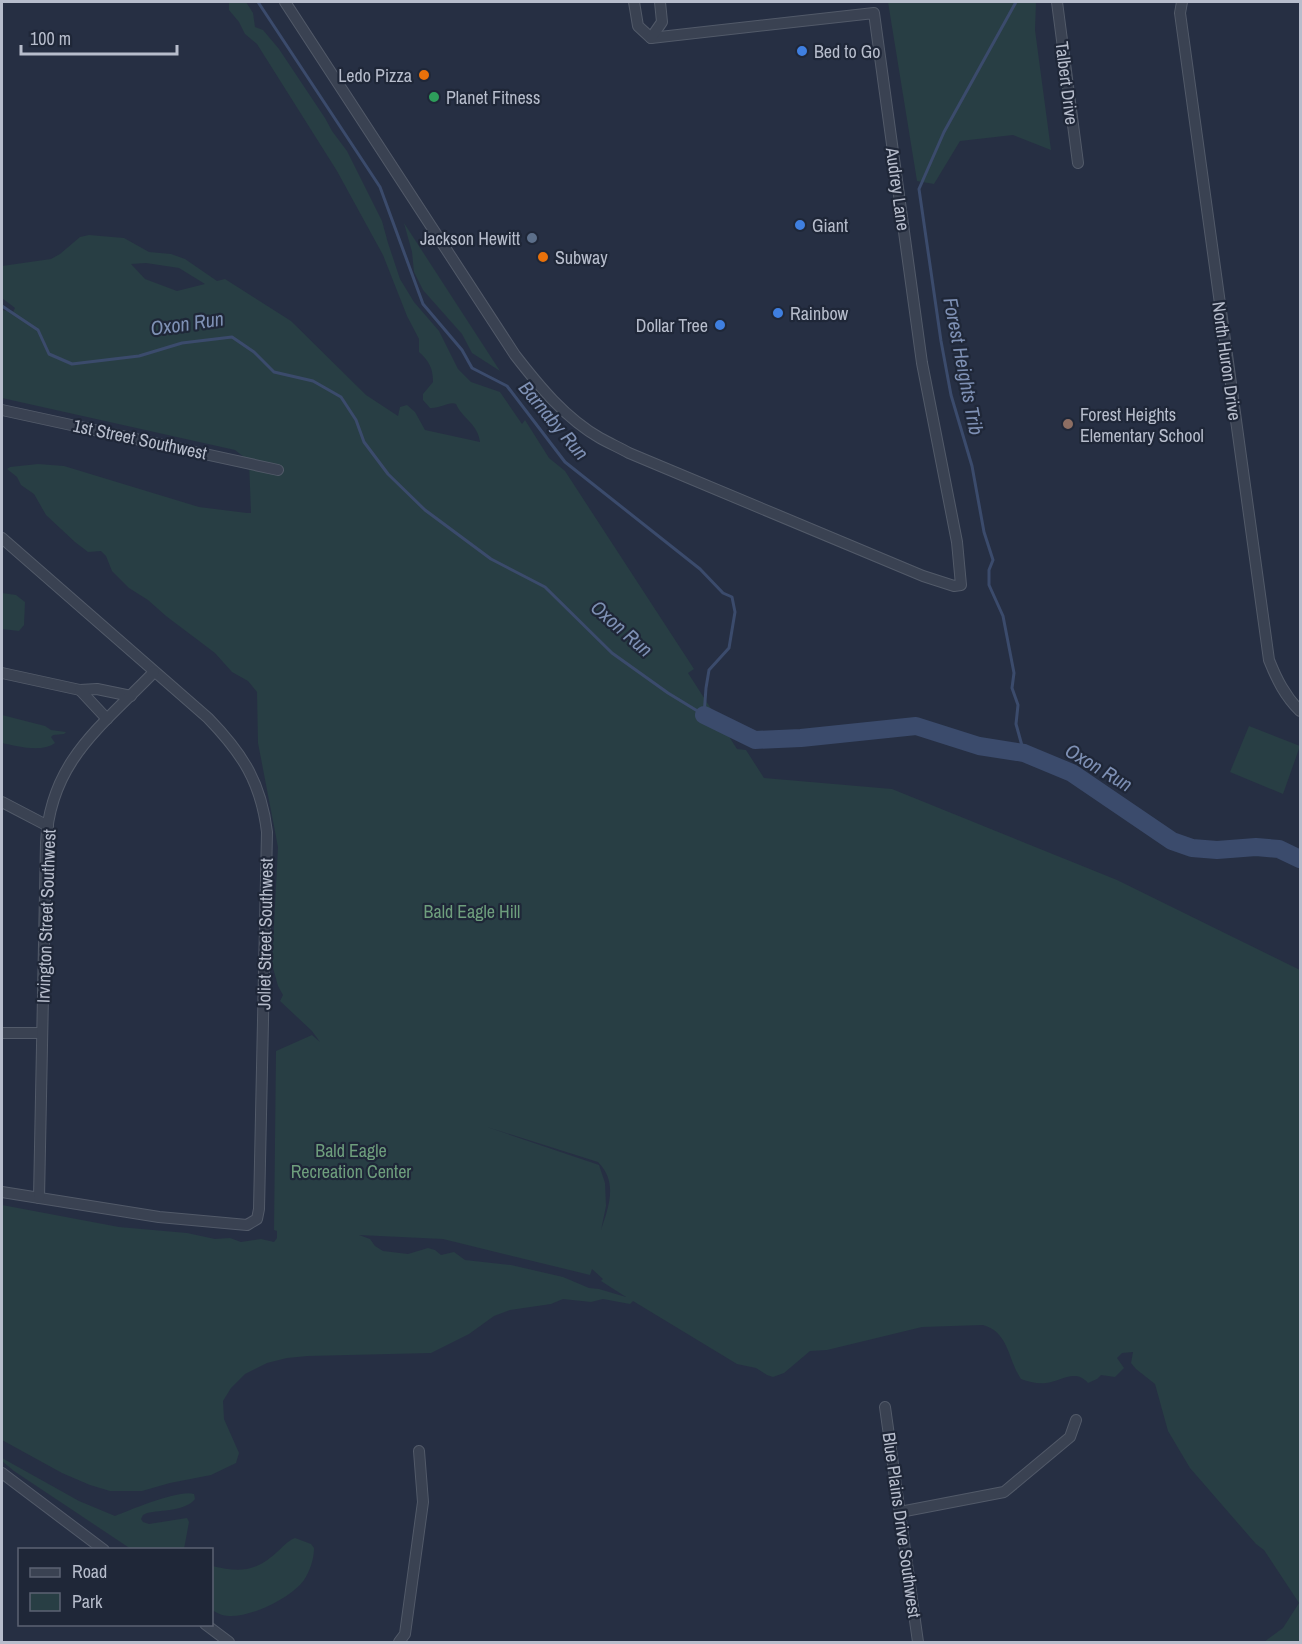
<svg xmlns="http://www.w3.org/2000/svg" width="1302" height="1644" font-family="'Archivo Narrow',sans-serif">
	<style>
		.green { fill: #283e44; fill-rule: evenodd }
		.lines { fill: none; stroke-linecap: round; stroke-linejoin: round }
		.stream { stroke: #3b4b6c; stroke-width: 3 }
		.river { stroke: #3b4b6c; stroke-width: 18 }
		.minor-casing { stroke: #525a69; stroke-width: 12 }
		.minor { stroke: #3a4252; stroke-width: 10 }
		.shop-dot { fill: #3f7fe0; stroke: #1f2738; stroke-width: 2 }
		.food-dot { fill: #e8710a; stroke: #1f2738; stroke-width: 2 }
		.leisure-dot { fill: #2e9e5b; stroke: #1f2738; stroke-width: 2 }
		.service-dot { fill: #5c6f8a; stroke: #1f2738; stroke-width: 2 }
		.education-dot { fill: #8d6e63; stroke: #1f2738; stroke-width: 2 }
		.labels { text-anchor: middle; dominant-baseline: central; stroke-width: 4.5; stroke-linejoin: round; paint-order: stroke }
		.poi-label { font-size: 18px; fill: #b7bdcc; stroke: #1f2738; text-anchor: start }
		.street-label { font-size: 18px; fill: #b7bdcc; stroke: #1f2738 }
		.park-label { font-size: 18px; fill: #6e9e7d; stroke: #1f2738 }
		.water-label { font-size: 20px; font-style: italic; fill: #7e90b4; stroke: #1f2738 }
	</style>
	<rect width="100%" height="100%" fill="#262f43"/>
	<!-- green -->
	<g class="green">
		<path d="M 229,2 L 246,2 L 253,13 L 255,27 L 263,30 L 279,49 L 325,118 L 332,131 L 347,151 L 382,221 L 388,243 L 400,279 L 414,302 L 439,331 L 458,369 L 471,382 L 500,392 L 522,424 L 525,420 L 549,458 L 565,471 L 694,669 L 688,673 L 737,749 L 746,750 L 764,778 L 892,789 L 1117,880 L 1300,970 L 1300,1642 L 1264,1642 L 1283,1628 L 1299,1603 L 1264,1550 L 1256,1544 L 1190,1468 L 1168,1431 L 1155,1384 L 1136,1369 L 1131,1363 L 1133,1352 L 1122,1353 L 1117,1358 L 1124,1368 L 1115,1377 L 1101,1375 L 1097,1379 L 1088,1383 C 1075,1368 1060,1382 1046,1383 C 1038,1384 1029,1382 1021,1379 C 1008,1360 1009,1332 983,1325 L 922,1327 L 827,1350 L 810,1351 L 784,1373 L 773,1377 L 767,1375 L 756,1368 L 737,1364 L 633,1301 L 630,1304 L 603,1299 L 591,1302 L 563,1299 L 551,1304 L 510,1310 L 494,1316 L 469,1334 L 431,1353 L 308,1356 L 287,1358 L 267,1363 L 245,1374 L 231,1388 L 223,1401 L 224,1419 L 239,1453 L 236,1463 L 211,1475 L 170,1483 L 142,1491 L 110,1491 L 90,1485 L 62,1473 L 2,1440 L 2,1205 L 119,1227 L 187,1233 L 215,1239 L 230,1238 L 241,1242 L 261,1239 L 274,1242 L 277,1238 L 277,1231 L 274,1230 L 276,1051 L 312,1035 L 320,1042 L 312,1031 L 280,1001 L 283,995 L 278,986 L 272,964 L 278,847 L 258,743 L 257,692 L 248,681 L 232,672 L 215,653 L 166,616 L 148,600 L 129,588 L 112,571 L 106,556 L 101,551 L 88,552 L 75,542 L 46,515 L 34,494 L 21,485 L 17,477 L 7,469 L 10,467 L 38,464 L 64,466 L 199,507 L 247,513 L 251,513 L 249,461 L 235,450 L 2,398 L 2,310 L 13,312 L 15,308 L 2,298 L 2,266 L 51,259 L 60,254 L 80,237 L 89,235 L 124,238 L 149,252 L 171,254 L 185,259 L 217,281 L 225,279 L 291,321 L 366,395 L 398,416 L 400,407 L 407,405 L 415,412 L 425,430 L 480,442 C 478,424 462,418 456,404 C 450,401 439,409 430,408 L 423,400 L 423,394 L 433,382 C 433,368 429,361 419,352 L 419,339 L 407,316 L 383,255 L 337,171 L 257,44 L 245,34 L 239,22 L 229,10 ZM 146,263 L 179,268 L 205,284 L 177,291 L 145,279 L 131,264 ZM 487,1127 L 598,1162 C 618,1182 609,1206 601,1230 L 606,1206 L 605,1183 L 599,1165 ZM 359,1235 L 443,1239 L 590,1275 L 592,1269 L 603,1279 L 601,1281 L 626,1297 L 599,1289 L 589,1288 L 563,1277 L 511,1265 L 465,1260 L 454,1252 L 441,1255 L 435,1250 L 428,1248 L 408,1254 L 383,1251 L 375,1246 L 370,1239 Z"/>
		<path d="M 888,2 L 1036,2 L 1035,30 L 1051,150 L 1013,135 L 960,141 L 934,184 L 917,181 Z"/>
		<path d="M 404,223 L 500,371 L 472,353 L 462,334 L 423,290 L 414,272 L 412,252 Z"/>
		<path d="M 2,593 L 16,595 L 25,602 L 24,625 L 19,631 L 2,629 Z"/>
		<path d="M 2,715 L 45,726 L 51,730 L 66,732 L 64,734 L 53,735 L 51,737 L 55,743 C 42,753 16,746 2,743 Z"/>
		<path d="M 1249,726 L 1300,746 L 1283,794 L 1230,772 Z"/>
		<path d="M 2,1458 L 79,1501 L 115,1516 C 130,1510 180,1489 194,1494 L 195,1499 C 186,1511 161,1510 147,1513 L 143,1515 L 141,1519 L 143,1522 L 149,1524 L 187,1518 L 189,1522 L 184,1549 L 131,1549 L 14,1471 L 2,1461 Z"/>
		<path d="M 295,1538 L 311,1544 L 314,1548 C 314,1559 310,1571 304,1580 C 291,1598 252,1617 229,1616 C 223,1616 217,1613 212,1610 L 212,1566 C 238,1572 254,1573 276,1553 C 282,1548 287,1541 295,1538 Z"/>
	</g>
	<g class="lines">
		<!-- stream -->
		<g class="stream">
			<path d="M 1016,2 L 944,132 L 919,189 L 941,341 L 951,395 L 972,466 L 984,532 L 993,560 L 989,570 L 989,585 L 1003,616 L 1014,673 L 1012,688 L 1018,705 L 1016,724 L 1024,753"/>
			<path d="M 2,306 L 38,330 L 49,354 L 72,364 L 139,356 L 182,343 L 232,337 L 254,352 L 274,372 L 313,381 L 341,397 L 356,420 L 364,442 L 388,474 L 425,510 L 491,559 L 545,587 L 612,653 L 668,693 L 704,715 L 706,688 L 709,670 L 729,648 L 735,612 L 732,597 L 723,593 L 700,569 L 565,462 L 507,386 L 472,368 L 462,350 L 423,304 L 380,187 L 258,2"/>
		</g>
		<!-- river -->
		<path class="river" d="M 704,715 L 755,740 L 801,738 L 916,726 L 979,746 L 1024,753 L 1072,773 L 1172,841 L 1192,848 L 1217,850 L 1256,847 L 1279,849 L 1300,859"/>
		<defs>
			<g id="minor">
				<path d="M 285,2 L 515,355 C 539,386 565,418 600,438 C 609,443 620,448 629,453 L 923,576 L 954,586 L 961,585 L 957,542 L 922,363 L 874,13 L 651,38 L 638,26 L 634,2"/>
				<path d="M 1057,2 L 1078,163"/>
				<path d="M 1182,2 L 1180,13 L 1269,660 C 1277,680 1285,696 1300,711"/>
				<path d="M 651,38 L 662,22 L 660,2"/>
				<path d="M 2,410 L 278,470"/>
				<path d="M 2,538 L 208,718 C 242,753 261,782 267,832 L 259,1209 L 257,1219 L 247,1225 L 159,1217 L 2,1192"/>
				<path d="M 2,673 L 80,690 L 97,689 L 131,696"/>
				<path d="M 80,690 L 107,719"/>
				<path d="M 2,802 L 48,826"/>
				<path d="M 2,1033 L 42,1033"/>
				<path d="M 39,1198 L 46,843 C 50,761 102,726 154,672"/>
				<path d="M 885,1407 L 918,1642"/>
				<path d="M 2,1473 L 104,1550"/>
				<path d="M 900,1512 L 1004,1492 L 1070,1437 L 1076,1420"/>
				<path d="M 205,1624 L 229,1642"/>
				<path d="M 399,1642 L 405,1634 L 423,1502 L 419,1451"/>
			</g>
		</defs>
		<!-- minor casing -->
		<use href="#minor" class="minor-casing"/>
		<!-- minor -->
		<use href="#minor" class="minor"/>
	</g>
	<!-- markers -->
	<g class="shop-dot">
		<circle cx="802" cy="51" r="6"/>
		<circle cx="800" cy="225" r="6"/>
		<circle cx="778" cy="313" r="6"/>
		<circle cx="720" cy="325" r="6"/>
	</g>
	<g class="food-dot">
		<circle cx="424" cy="75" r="6"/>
		<circle cx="543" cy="257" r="6"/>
	</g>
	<circle class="leisure-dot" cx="434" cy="97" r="6"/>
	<circle class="service-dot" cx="532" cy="238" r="6"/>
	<circle class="education-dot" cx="1068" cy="424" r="6"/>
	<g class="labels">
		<!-- poi labels -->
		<g class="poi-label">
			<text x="814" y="51">Bed to Go</text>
			<text x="412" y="75" text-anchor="end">Ledo Pizza</text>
			<text x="446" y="97">Planet Fitness</text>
			<text x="812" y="225">Giant</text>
			<text x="520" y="238" text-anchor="end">Jackson Hewitt</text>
			<text x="555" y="257">Subway</text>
			<text x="790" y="313">Rainbow</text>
			<text x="708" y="325" text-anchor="end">Dollar Tree</text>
			<text x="1080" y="414">Forest Heights<tspan x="1080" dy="21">Elementary School</tspan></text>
		</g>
		<!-- street labels -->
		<g class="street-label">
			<text transform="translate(1067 83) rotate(83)">Talbert Drive</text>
			<text transform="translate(898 189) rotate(82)">Audrey Lane</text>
			<text transform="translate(1227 361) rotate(82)">North Huron Drive</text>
			<text transform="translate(140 439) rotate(12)">1st Street Southwest</text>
			<text transform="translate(46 916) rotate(-88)">Irvington Street Southwest</text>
			<text transform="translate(265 934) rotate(-89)">Joliet Street Southwest</text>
			<text transform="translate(902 1525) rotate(82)">Blue Plains Drive Southwest</text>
		</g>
		<!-- park labels -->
		<g class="park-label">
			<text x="472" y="911">Bald Eagle Hill</text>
			<text x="351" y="1150">Bald Eagle<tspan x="351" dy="21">Recreation Center</tspan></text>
		</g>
		<!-- water labels -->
		<g class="water-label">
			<text transform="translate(187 323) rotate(-8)">Oxon Run</text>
			<text transform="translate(964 366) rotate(79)">Forest Heights Trib</text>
			<text transform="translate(554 420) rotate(50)">Barnaby Run</text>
			<text transform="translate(622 628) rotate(41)">Oxon Run</text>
			<text transform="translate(1099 767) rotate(31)">Oxon Run</text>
		</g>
	</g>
	<!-- border -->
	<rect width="1302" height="1644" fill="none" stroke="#b7bdcc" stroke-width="6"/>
	<!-- legend -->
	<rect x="18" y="1548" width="195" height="78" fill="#1f2738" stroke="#5c6373" stroke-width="1.5"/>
	<rect x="30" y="1568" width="30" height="9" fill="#3a4252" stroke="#5c6373" stroke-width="1.5"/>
	<text x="72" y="1578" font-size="18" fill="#b7bdcc">Road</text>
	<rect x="30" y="1593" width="30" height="18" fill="#283e44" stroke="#5c6373" stroke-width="1.5"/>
	<text x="72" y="1608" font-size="18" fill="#b7bdcc">Park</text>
	<!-- scale -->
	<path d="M21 45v9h156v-9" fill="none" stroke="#b7bdcc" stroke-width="3"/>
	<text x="30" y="45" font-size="18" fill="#b7bdcc" stroke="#1f2738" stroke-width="4.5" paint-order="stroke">100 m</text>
</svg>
